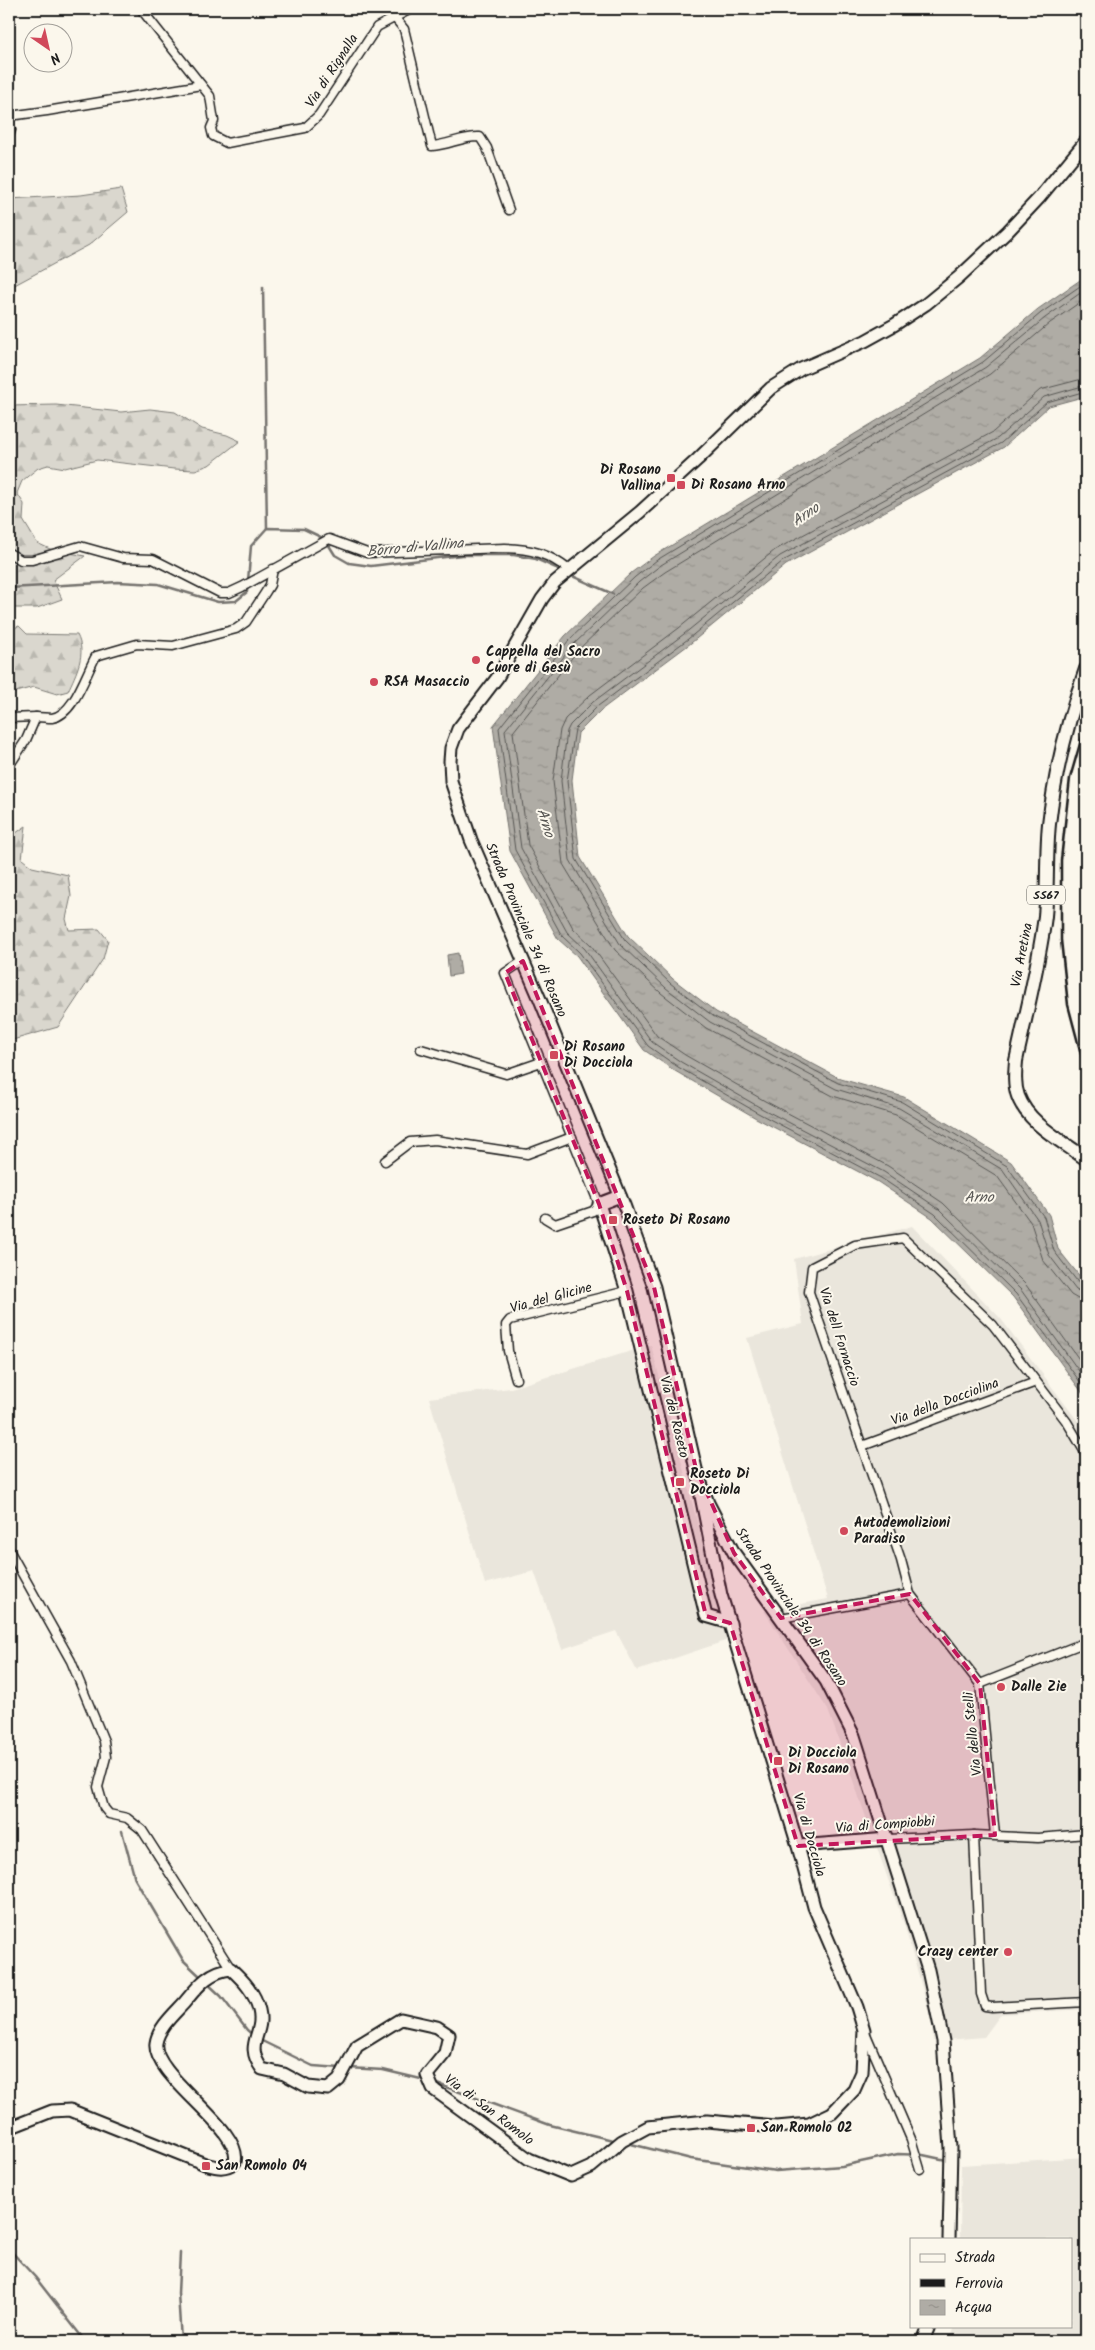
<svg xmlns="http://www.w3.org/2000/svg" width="1095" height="2350" font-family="Kalam,sans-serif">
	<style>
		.built { fill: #eae6dc }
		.forest { fill: url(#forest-firs); stroke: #7b7a75 }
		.water { fill: url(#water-ripples); stroke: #74726e }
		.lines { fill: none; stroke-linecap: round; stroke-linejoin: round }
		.shore { stroke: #575653; stroke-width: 1 }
		.stream { stroke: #74726e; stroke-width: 2.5 }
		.street-casing { stroke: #1c1c1c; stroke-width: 11 }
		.secondary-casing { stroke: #1c1c1c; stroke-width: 15 }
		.primary-casing { stroke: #1c1c1c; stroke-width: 16 }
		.street { stroke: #fbf7ec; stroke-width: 8 }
		.secondary { stroke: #fbf7ec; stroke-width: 11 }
		.primary { stroke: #fbf7ec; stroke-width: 12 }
		.rail { stroke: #1c1c1c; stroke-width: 2.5 }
		.marked { fill: #c2185b; fill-opacity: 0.2; stroke: #c2185b; stroke-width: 4; stroke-dasharray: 10 6; stroke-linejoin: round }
		.poi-dot { fill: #d1495b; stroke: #fbf7ec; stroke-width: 2 }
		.labels { text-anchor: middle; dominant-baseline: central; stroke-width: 4; stroke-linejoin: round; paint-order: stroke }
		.shield { fill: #fbf7ec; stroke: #5f5e5a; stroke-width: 1 }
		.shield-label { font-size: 12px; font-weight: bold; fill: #1c1c1c }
		.street-label { font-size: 14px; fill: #1c1c1c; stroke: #fbf7ec }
		.poi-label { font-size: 14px; font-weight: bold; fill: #1c1c1c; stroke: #fbf7ec; text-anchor: start }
		.water-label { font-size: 15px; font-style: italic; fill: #575653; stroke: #fbf7ec }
	</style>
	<defs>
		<pattern id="forest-firs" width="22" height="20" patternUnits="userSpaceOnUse" patternTransform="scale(1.25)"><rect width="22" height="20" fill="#dad7ce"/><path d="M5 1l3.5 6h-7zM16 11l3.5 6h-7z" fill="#bab8b0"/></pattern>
		<pattern id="water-ripples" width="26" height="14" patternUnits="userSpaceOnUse" patternTransform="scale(1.25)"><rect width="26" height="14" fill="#afaca5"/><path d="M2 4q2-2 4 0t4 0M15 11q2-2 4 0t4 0" fill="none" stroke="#96938d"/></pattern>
	</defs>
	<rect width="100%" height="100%" fill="#fbf7ec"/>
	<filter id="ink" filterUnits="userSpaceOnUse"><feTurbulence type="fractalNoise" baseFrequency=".02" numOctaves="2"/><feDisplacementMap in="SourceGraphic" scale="10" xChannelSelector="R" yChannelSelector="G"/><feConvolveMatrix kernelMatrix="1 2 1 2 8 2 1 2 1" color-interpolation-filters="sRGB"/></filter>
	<g filter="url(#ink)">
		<!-- built -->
		<g class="built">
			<path d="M 912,1226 L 1001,1319 L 1086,1432 L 1086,2009 L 1001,2014 L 984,2037 L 933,2041 L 932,2023 L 904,1924 L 828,1710 L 764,1611 L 828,1599 L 747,1338 L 803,1324 L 794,1259 Z"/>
			<path d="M 651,1345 L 728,1640 L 637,1671 L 616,1631 L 562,1649 L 534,1571 L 485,1584 L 429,1398 L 511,1388 Z"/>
			<path d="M 1086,2157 L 1086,2341 L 950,2341 L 955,2326 L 1071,2326 L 1071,2239 L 960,2239 L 961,2165 Z"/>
		</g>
		<!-- forest -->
		<g class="forest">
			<path d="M 121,189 L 128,212 L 89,245 L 9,288 L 9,199 L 81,195 Z"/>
			<path d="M 56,405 L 121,412 L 150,409 L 175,412 L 202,429 L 227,435 L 240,441 L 209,465 L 195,470 L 174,469 L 97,460 L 65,468 L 48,465 L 38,468 L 22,481 L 17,493 L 24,504 L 23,520 L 37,543 L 50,549 L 85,556 L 53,580 L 62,599 L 37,608 L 9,608 L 9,406 Z"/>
			<path d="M 19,626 L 27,634 L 77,635 C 87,654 76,673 68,691 L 57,694 L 34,687 L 12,693 L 11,710 L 9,710 L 9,630 Z"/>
			<path d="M 26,826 L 22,859 L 32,867 L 68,875 L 71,896 L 66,919 L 69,930 L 99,929 L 108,940 L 103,959 L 58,1027 L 9,1041 L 9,838 Z"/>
		</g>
		<!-- water -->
		<g class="water">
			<path d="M 1086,276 L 1086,396 L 1049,406 L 1004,447 L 786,565 L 691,643 L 601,710 L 578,733 L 572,780 L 580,857 L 628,936 L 673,979 L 716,1012 L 841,1079 L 904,1097 L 1011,1162 L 1049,1215 L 1058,1249 L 1086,1284 L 1086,1398 L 1013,1297 L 932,1218 L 878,1182 L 756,1118 L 675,1071 L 644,1050 L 577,956 L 558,939 L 510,851 L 493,726 L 565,636 L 631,573 L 654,556 L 980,358 L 1038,309 Z"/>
			<path d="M 458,953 L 461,974 L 449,976 L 447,955 Z"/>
		</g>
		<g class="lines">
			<!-- shore -->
			<g class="shore">
				<path d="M 1086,282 L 1041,313 L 983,362 L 657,560 L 635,577 L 569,640 L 499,728 L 515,850 L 562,936 L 580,953 L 648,1046 L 678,1067 L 758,1113 L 881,1178 L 935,1214 L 1016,1294 L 1086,1390"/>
				<path d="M 1086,289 L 1045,318 L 986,367 L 661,565 L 639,582 L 574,644 L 505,730 L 521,848 L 567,932 L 585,949 L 652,1042 L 681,1062 L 761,1108 L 884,1172 L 939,1209 L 1021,1290 L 1086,1381"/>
				<path d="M 1086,298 L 1050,323 L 990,374 L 665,572 L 643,588 L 579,649 L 513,732 L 528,845 L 573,928 L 591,945 L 657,1036 L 685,1055 L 765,1101 L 888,1166 L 943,1203 L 1026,1285 L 1086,1369"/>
				<path d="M 1086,378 L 1040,390 L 993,432 L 775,550 L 679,628 L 590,695 L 565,719 L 560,730 L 553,781 L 563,864 L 615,950 L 661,993 L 706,1028 L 833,1096 L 896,1115 L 997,1176 L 1031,1223 L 1043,1260 L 1071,1295 L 1078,1299 L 1086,1301"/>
				<path d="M 1086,385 L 1044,397 L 998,438 L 780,556 L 684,634 L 593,702 L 570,725 L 567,731 L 561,781 L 570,860 L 620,944 L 666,988 L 710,1022 L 836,1089 L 899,1108 L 1003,1170 L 1038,1220 L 1049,1255 L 1076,1290 L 1086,1293"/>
				<path d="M 1086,391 L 1047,402 L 1001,443 L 783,561 L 688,639 L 598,706 L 575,729 L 567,781 L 576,859 L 625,940 L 670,983 L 713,1016 L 838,1083 L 902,1102 L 1007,1166 L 1044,1217 L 1054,1251 L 1080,1285 L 1086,1287"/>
			</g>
			<!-- stream -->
			<g class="stream">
				<path d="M 263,287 L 267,528"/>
				<path d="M 570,575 L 613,594"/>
				<path d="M 9,588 L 118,582 L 158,584 L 218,602 L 236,601 L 247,592 L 251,546 L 267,528 L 304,529 L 325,539 L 335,555 L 349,563 L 371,566 L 462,555 L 514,555 L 536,559 L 563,571"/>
				<path d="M 122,1831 L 135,1879 L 183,1960 L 202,1978"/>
				<path d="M 206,1982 L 221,1996 L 247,2030 L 254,2036"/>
				<path d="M 258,2039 L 313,2066 L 341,2068"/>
				<path d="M 349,2068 L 383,2070 L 425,2080"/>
				<path d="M 435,2083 L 550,2125 L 617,2141"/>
				<path d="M 627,2143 L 691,2159 L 776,2171 L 842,2166 L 898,2154 L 923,2155 L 946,2160"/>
				<path d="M 9,2249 L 35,2277 L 85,2341"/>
				<path d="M 180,2253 L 178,2293 L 181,2341"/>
			</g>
			<defs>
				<g id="street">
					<path d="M 141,9 L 210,96 L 214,121 L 211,128 L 213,136 L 227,143 L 305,128 L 319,115 L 377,27 L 411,9"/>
					<path d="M 394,17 L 404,29 L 432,146 C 449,145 463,136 480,137 L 487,148 L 509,210"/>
					<path d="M 9,116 L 47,111 L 201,85"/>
					<path d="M 9,126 L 11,130 L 9,136"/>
					<path d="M 9,553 L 21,560 L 32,560 L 80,546 L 123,558 L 153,559 L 220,593 L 229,593 L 242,587 L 329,539 L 367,553 L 505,548 C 531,549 548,553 569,570"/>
					<path d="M 9,718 L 36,717"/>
					<path d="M 9,766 L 26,740 L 36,717 C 41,717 47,718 52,718 C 74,715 86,673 96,656 L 137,644 L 173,646 L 236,629 L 246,622 L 265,593 L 270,585 L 273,569"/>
					<path d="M 523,961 L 505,973 L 599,1204 L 593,1211 L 555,1224 L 545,1218"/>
					<path d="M 421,1049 L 506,1074 L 541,1062"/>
					<path d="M 385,1161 L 410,1142 L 435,1140 L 527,1154 L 572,1137"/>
					<path d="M 516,1379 L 508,1351 L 506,1325 L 510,1320 L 627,1291"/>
					<path d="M 862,1446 L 1036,1382"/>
					<path d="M 9,1550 L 71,1661 L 104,1741 L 106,1757 L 98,1787 L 104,1808 L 109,1814 L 127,1818 L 142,1830 L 231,1969"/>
					<path d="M 781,1618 L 910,1594"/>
					<path d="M 980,1684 L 1086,1642"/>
					<path d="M 974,1835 L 981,1994 L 985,2006 L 992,2007 L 1086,2002"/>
					<path d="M 995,1835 L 980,1684 L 910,1594 L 901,1560 L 809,1292 L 812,1267 L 855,1245 L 903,1238 L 993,1325 L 1067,1422 L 1086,1454"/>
					<path d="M 888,1839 L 974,1835 L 1038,1838 L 1086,1834"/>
					<path d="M 865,2032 L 911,2139 L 920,2169"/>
				</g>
				<g id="secondary">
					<path d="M 620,1196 L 599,1204 L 627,1291 L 706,1616 L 730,1623"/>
					<path d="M 798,1846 L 888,1839"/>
					<path d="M 9,2128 L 52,2111 L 70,2110 L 205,2164 C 216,2167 225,2170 235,2162 C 244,2129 151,2076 156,2043 C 158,2028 175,2013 184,2003 C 198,1986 209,1971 231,1969 C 244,1981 255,1993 259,2010 C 265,2035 243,2043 262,2069 L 284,2074 L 308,2087 L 328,2089 L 339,2080 L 357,2046 L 401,2019 L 437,2027 L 449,2035 L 445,2053 L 427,2075 L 433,2089 L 529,2159 L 571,2176 L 591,2167 L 622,2141 L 648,2127 L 707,2121 L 777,2127 L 809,2124 L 832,2113 L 854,2090 L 862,2072 L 864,2030 L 857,2007 L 814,1907 L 798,1846 L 721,1595 L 701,1496"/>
					<path d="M 949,2239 L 951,2148 L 943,2041 L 928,1970 L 854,1736 L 826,1681 L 734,1553 L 708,1503 L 696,1469 L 654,1287 L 624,1205 L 539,997 L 471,840 L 451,781 L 450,761 L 451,748 L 458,729 L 497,678 L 542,599 L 555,582 L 640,512 L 698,459 L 771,388 L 801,369 L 865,341 L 894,325 L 926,304 L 959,277 L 1008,231 L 1039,198 L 1086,141"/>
					<path d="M 923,2341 L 929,2326"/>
				</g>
				<path id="primary" d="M 1086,669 C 1068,719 1055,771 1049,824 C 1046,854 1048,885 1045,916 C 1039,965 1026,1013 1016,1061 C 1015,1073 1014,1085 1018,1096 C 1028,1124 1064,1142 1086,1159"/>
			</defs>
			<!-- street casing -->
			<use href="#street" class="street-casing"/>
			<!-- secondary casing -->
			<use href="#secondary" class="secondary-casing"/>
			<!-- primary casing -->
			<use href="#primary" class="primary-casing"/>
			<!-- street -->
			<use href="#street" class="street"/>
			<!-- secondary -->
			<use href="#secondary" class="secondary"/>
			<!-- primary -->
			<use href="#primary" class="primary"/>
			<!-- rail -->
			<path class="rail" d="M 1086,723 L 1070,778 L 1061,860 L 1061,940 L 1068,1005 L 1086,1073"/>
		</g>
	</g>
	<!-- marked area -->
	<path class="marked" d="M 523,961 L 654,1287 L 696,1469 L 734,1553 L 781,1618 L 910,1594 L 980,1684 L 995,1835 L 798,1846 L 730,1623 L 706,1616 L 627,1291 L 599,1204 L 505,973 Z"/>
	<!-- markers -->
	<g class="poi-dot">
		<rect x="666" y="473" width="10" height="10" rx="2.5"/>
		<rect x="676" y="480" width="10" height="10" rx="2.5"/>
		<circle cx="476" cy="660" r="5"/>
		<circle cx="374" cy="682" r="5"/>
		<rect x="549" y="1050" width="10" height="10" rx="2.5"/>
		<rect x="608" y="1215" width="10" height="10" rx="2.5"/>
		<rect x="675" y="1477" width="10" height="10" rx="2.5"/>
		<circle cx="844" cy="1531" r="5"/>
		<circle cx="1001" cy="1687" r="5"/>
		<rect x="773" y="1756" width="10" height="10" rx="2.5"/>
		<circle cx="1008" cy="1952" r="5"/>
		<rect x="746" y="2123" width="10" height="10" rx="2.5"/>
		<rect x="201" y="2161" width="10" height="10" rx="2.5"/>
	</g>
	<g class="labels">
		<!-- shield labels -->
		<rect class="shield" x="1027" y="885.5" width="38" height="19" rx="4"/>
		<g class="shield-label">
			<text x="1046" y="895">SS67</text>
		</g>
		<!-- street labels -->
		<g class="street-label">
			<text transform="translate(332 71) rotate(-57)">Via di Rignalla</text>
			<text transform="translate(526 930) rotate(67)">Strada Provinciale 34 di Rosano</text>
			<text transform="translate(1022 955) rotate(-79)">Via Aretina</text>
			<text transform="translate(551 1298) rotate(-15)">Via del Glicine</text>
			<text transform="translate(839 1337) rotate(72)">Via dell Fornaccio</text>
			<text transform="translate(945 1402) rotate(-20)">Via della Docciolina</text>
			<text transform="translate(674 1417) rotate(76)">Via del Roseto</text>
			<text transform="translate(791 1607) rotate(56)">Strada Provinciale 34 di Rosano</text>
			<text transform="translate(973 1734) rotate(-96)">Via dello Stelli</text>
			<text transform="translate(885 1825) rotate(-4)">Via di Compiobbi</text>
			<text transform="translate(809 1835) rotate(74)">Via di Docciola</text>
			<text transform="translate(489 2110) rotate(37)">Via di San Romolo</text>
		</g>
		<!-- poi labels -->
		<g class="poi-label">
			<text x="661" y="470" text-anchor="end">Di Rosano<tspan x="661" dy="16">Vallina</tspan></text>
			<text x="691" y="485">Di Rosano Arno</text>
			<text x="486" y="652">Cappella del Sacro<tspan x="486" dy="16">Cuore di Gesù</tspan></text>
			<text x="384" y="682">RSA Masaccio</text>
			<text x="564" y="1047">Di Rosano<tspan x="564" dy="16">Di Docciola</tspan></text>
			<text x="623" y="1220">Roseto Di Rosano</text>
			<text x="690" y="1474">Roseto Di<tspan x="690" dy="16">Docciola</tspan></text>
			<text x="854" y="1523">Autodemolizioni<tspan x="854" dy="16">Paradiso</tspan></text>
			<text x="1011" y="1687">Dalle Zie</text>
			<text x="788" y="1753">Di Docciola<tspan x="788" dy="16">Di Rosano</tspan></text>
			<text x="998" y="1952" text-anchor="end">Crazy center</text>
			<text x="761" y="2128">San Romolo 02</text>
			<text x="216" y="2166">San Romolo 04</text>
		</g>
		<!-- water labels -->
		<g class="water-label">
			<text transform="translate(806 515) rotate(-34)">Arno</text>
			<text transform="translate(415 548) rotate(-5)">Borro di Vallina</text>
			<text transform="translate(545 823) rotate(73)">Arno</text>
			<text x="979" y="1198">Arno</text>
		</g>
	</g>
	<!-- margin -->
	<rect width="1095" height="2350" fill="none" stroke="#fbf7ec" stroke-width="30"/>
	<rect x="15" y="15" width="1065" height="2320" fill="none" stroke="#1c1c1c" stroke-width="2" filter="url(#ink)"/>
	<!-- legend -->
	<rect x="910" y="2238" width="162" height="90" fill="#fbf7ec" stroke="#a29f99"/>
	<rect x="920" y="2254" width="25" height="8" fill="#fbf7ec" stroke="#a29f99"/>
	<text x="955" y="2262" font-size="15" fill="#1c1c1c">Strada</text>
	<rect x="920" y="2279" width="25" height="8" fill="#1c1c1c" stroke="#a29f99"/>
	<text x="955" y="2288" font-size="15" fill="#1c1c1c">Ferrovia</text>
	<rect x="920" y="2300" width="25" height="15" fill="url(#water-ripples)" stroke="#a29f99"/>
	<text x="955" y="2312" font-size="15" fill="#1c1c1c">Acqua</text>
	<!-- north arrow -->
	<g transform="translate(48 48) rotate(146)"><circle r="24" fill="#fbf7ec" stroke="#a29f99"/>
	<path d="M0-4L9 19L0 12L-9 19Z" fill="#d1495b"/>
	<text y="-8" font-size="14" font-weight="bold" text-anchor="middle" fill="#1c1c1c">N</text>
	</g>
</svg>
